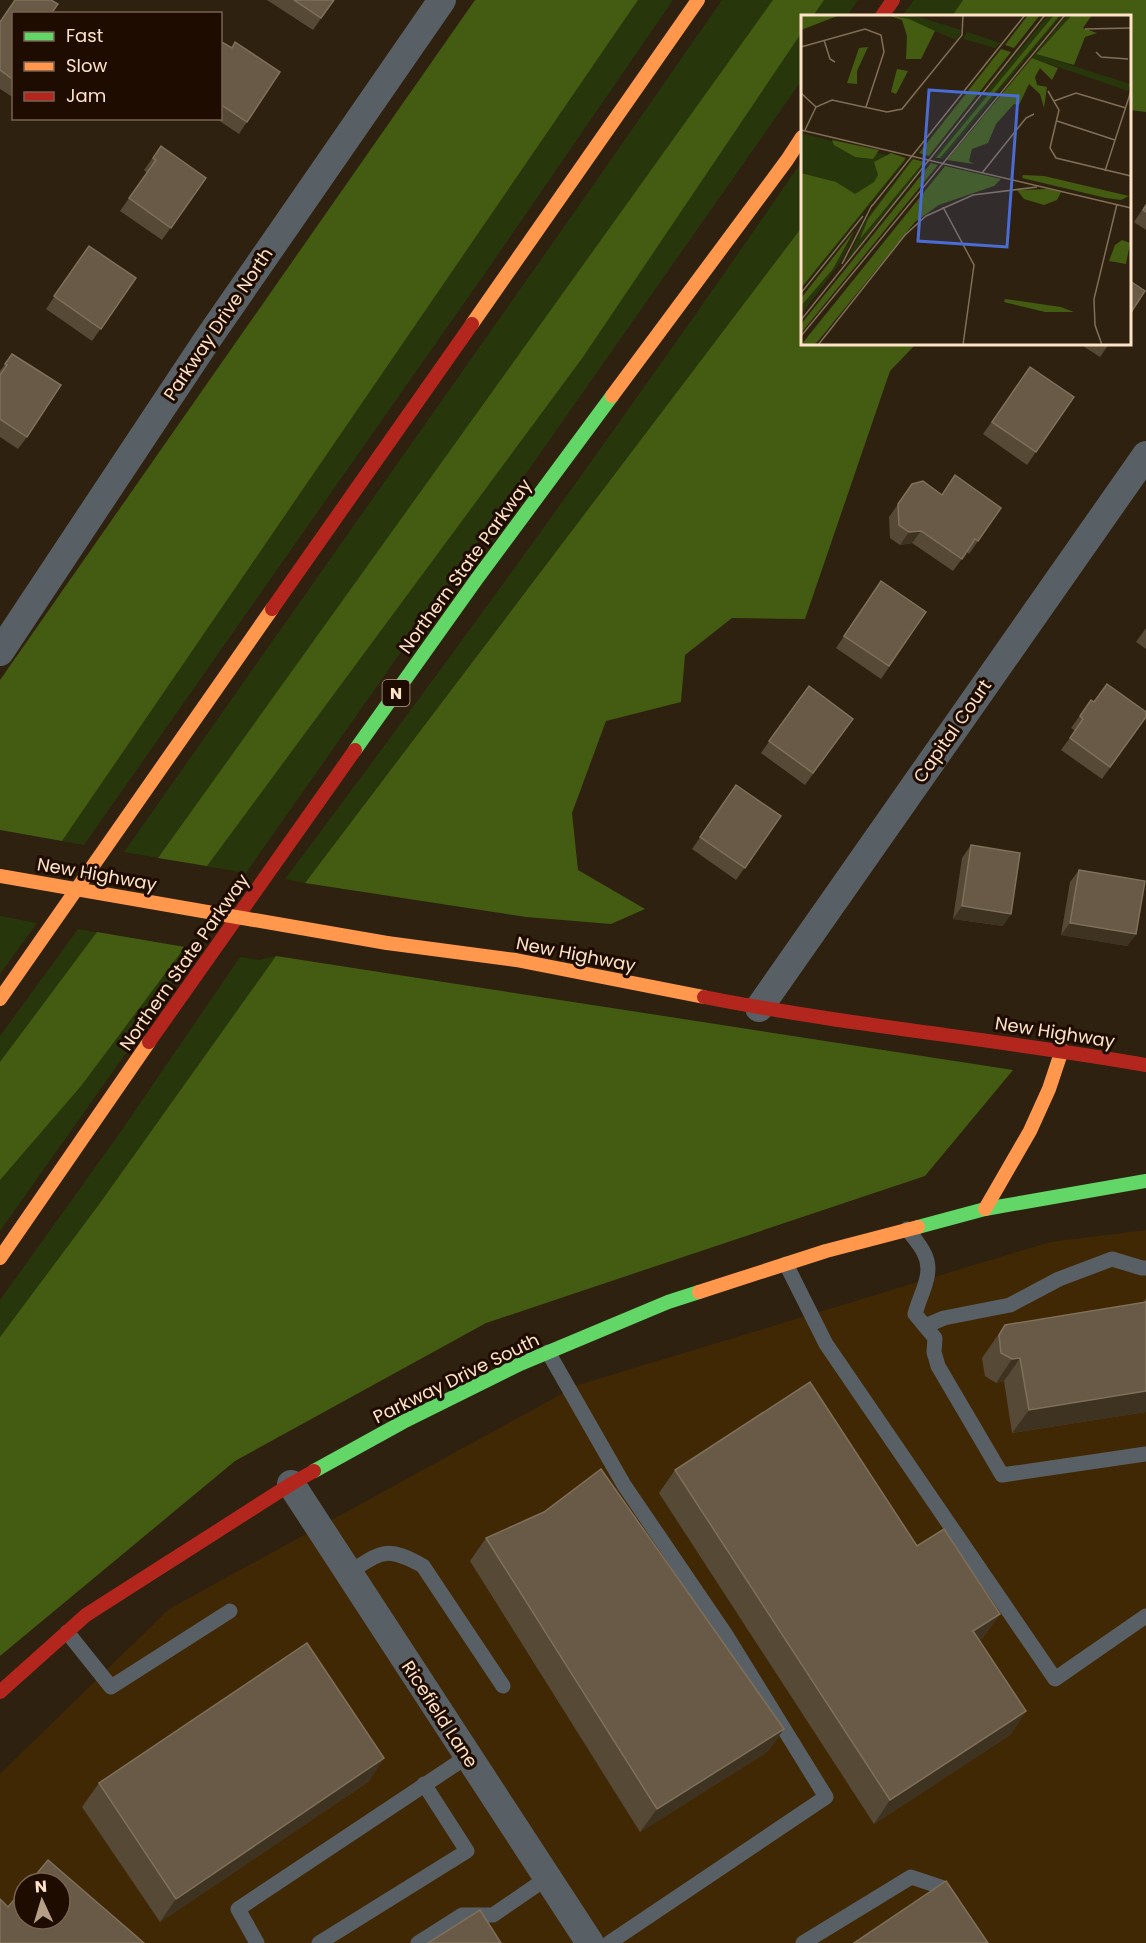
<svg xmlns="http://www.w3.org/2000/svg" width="1146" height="1943" font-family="Poppins,sans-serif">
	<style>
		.built { fill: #412805; fill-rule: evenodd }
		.green { fill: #28360c }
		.forest { fill: #435c12 }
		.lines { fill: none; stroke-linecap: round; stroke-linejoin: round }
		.lane { stroke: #596065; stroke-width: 15 }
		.street { stroke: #596065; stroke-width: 28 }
		.fast { stroke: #63d668; stroke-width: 14 }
		.slow { stroke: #ff974d; stroke-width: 14 }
		.jam { stroke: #b3261e; stroke-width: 14 }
		.slow-bridge { stroke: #ff974d; stroke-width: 14 }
		.wall { fill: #564a37 }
		.shaded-wall { fill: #3e3220 }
		.building { fill: #685a46; stroke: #7f705a; stroke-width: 1.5 }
		.labels { text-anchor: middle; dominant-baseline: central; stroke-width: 6; stroke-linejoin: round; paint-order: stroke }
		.shield { fill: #1f0c00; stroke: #bba28b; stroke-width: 1.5 }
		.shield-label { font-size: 16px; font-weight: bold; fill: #fee3c6 }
		.street-label { font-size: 18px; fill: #fee3c6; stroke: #1f0c00 }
		.inset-road { fill: none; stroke: #816f58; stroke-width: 1.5 }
		.view { fill: #4a6cd4; fill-opacity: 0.15; stroke: #4a6cd4; stroke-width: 3 }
		.inset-edge { fill: none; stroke: #fee3c6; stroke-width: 3 }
	</style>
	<rect width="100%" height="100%" fill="#2e210f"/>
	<!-- built -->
	<path class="built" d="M 1146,1230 L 1146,1943 L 0,1943 L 0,1774 L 169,1609 L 578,1385 L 1050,1242 ZM 24,1883 L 60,1883 L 60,1919 L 24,1919 Z"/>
	<!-- green -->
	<g class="green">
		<path d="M 638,0 L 673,0 L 495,259 L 84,845 L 62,841 Z"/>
		<path d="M 722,0 L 858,0 L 847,16 L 802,16 L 802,80 L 246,873 L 124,852 L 580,204 Z"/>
		<path d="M 914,0 L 963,0 L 952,16 L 902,16 Z"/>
		<path d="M 802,161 L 802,227 L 305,883 L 285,879 C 462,643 635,404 802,161 Z"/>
		<path d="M 0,916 L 37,923 L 0,974 Z"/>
		<path d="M 78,929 L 199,950 L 0,1231 L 0,1036 Z"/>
		<path d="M 276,956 L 100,1203 L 0,1337 L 0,1300 L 119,1134 L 240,957 L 259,960 Z"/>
	</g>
	<!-- forest -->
	<g class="forest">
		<path d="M 475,0 L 638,0 L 62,841 L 0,830 L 0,680 Z"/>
		<path d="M 773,0 L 824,0 L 813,16 L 802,16 L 802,32 L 583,357 L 207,866 L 158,858 Z"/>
		<path d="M 963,0 L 1146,0 L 1146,112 L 1130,110 L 1130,16 L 952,16 Z"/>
		<path d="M 802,227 L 802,344 L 916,344 L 890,371 L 805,619 L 732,618 L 685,655 L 681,702 L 606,721 L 572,813 L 578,870 L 645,909 L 611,924 L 526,917 L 305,883 Z"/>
		<path d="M 97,932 L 185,947 L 81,1086 L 0,1180 L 0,1062 Z"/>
		<path d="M 276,956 L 1013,1070 L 925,1176 L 486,1323 L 235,1461 L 0,1656 L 0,1337 L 100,1203 Z"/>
	</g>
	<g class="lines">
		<!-- lane -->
		<g class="lane">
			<path d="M 907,1229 C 912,1236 920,1244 924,1253 C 935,1273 920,1294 915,1314 L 935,1338 L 934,1352 L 938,1366 L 1002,1475 L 1146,1454"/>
			<path d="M 786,1264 L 826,1344 L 1055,1679 L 1146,1616"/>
			<path d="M 925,1326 L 944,1318 L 1010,1305 L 1059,1279 L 1112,1259 L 1142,1268 L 1146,1268"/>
			<path d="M 548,1352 L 624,1485 L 726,1635 L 826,1797 L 609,1943"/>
			<path d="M 348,1573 C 382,1552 385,1545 423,1566 L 503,1686"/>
			<path d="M 67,1632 L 111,1687 L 230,1611"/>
			<path d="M 257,1943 L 238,1909 L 468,1756"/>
			<path d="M 319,1943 L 467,1851 L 424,1784"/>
			<path d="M 418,1943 L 462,1915 L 493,1915 L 547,1878"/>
			<path d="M 803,1943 L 911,1877 L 941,1887 L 951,1900"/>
		</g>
		<!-- street -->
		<g class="street">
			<path d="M 0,652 L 207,340 L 442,0"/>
			<path d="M 759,1008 L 1146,455"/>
			<path d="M 291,1484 L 590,1943"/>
		</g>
		<!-- fast -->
		<g class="fast">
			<path d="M 355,750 L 476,580 L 612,396"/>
			<path d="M 918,1227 L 985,1209 L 1146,1181"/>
			<path d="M 314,1471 L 403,1422 L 520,1364 L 668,1302 L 699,1292"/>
		</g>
		<!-- slow -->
		<g class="slow">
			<path d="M 472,324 L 698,0"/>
			<path d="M 612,396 L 787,160 L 802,137"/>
			<path d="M 387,943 L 516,960 L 704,997"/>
			<path d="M 0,999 L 272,609"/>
			<path d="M 985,1209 L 1030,1131 L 1049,1089 L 1062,1050"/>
			<path d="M 0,1258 L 149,1042"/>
			<path d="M 699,1292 L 826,1251 L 918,1227"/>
		</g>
		<!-- jam -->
		<g class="jam">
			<path d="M 882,16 L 893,0"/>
			<path d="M 272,609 L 472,324"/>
			<path d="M 704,997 C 850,1026 999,1039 1146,1065"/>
			<path d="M 149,1042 L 355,750"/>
			<path d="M 0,1692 L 86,1615 L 291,1484 L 314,1471"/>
		</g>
		<!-- slow-bridge -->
		<path class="slow-bridge" d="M 0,876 L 387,943"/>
	</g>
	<!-- wall -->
	<g class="wall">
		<path d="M 267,0 L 334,0 L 313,30 Z"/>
		<path d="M 14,14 L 14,98 L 0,89 L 0,22 Z"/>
		<path d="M 220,41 L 231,48 L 280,72 L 239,134 L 215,118 L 220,118 Z"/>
		<path d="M 161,146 L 206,178 L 162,240 L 120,211 L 147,173 L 144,170 Z"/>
		<path d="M 1146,204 L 1146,230 L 1134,222 Z"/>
		<path d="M 89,246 L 136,278 L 92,341 L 46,309 Z"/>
		<path d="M 1080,344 L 1109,344 L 1100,357 Z"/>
		<path d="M 12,354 L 27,437 L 18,449 L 0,437 L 0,371 Z"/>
		<path d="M 1030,367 L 1074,397 L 1027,465 L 983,434 Z"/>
		<path d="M 912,484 L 942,495 L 1001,508 L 969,554 L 967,552 L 953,571 L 912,543 L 900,545 L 890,538 L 889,517 Z"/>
		<path d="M 881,581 L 926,612 L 881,679 L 836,648 Z"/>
		<path d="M 1146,628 L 1146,649 L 1136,642 Z"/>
		<path d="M 809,686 L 853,719 L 805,785 L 761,753 Z"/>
		<path d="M 1091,700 L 1094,702 L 1146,717 L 1102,779 L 1061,750 L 1075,731 L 1071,728 Z"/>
		<path d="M 736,785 L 781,816 L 736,880 L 692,849 Z"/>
		<path d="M 971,845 L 1003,926 L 953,919 L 962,858 Z"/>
		<path d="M 1079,870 L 1136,934 L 1127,946 L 1061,935 L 1070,882 Z"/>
		<path d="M 1146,1298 L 1146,1412 L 1012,1433 L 1004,1381 L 996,1383 L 985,1376 L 982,1358 L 1005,1325 L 1143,1303 Z"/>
		<path d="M 675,1470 L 917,1546 L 1000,1614 L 983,1637 L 979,1640 L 1026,1711 L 1010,1735 L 874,1824 L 659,1493 Z"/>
		<path d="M 544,1512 L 784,1729 L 767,1752 L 640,1832 L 470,1561 L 486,1538 Z"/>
		<path d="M 384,1758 L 368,1782 L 160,1922 L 82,1807 L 99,1783 Z"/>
	</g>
	<!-- shaded-wall -->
	<g class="shaded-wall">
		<path d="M 921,531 L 912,543 L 900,545 L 909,532 Z"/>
		<path d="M 962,906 L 1011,914 L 1003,926 L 953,919 Z"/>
		<path d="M 1070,923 L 1136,934 L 1127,946 L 1061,935 Z"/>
		<path d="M 1020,1358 L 1004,1381 L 996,1383 L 1012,1359 Z"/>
		<path d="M 1146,1391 L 1146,1412 L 1012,1433 L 1029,1410 Z"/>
		<path d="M 1000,1614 L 983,1637 L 957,1654 L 973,1631 Z"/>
		<path d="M 1026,1711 L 1010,1735 L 874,1824 L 890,1800 Z"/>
		<path d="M 784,1729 L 767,1752 L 640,1832 L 657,1809 Z"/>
		<path d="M 384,1758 L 368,1782 L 160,1922 L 176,1899 Z"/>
	</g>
	<!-- building -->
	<g class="building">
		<path d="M 15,0 L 51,0 L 58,4 L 51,14 L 14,14 L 14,80 L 0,70 L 0,22 Z"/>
		<path d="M 294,0 L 334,0 L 321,18 Z"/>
		<path d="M 220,41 L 232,48 L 235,42 L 280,72 L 247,122 L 220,104 Z"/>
		<path d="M 161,146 L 206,178 L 171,228 L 129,198 L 156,160 L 153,158 Z"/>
		<path d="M 1146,205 L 1146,212 L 1143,210 Z"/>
		<path d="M 89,246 L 136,278 L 101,329 L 54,296 Z"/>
		<path d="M 1130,281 L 1145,291 L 1130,314 Z"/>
		<path d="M 12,354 L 61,385 L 27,437 L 0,419 L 0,375 L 7,365 L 5,364 Z"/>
		<path d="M 1030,367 L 1074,397 L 1036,452 L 992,422 Z"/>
		<path d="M 955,475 L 1001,508 L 978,541 L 975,539 L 962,559 L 921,531 L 909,532 L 899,525 L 898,504 L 912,484 L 923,481 L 942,495 Z"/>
		<path d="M 881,581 L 926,612 L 889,666 L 844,636 Z"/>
		<path d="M 1107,684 L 1146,712 L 1146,717 L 1110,767 L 1070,738 L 1083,719 L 1080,716 L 1091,700 L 1094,702 Z"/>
		<path d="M 809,686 L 853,719 L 813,773 L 769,741 Z"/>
		<path d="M 736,785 L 781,816 L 745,868 L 700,837 Z"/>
		<path d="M 971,845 L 1020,853 L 1011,914 L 962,906 Z"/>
		<path d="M 1079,870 L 1145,881 L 1136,934 L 1070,923 Z"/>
		<path d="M 1146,1302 L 1146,1391 L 1029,1410 L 1020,1358 L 1012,1359 L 1001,1353 L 999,1335 L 1005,1325 Z"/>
		<path d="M 810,1382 L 917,1546 L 944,1529 L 1000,1614 L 973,1631 L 1026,1711 L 890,1800 L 675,1470 Z"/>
		<path d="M 601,1469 L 784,1729 L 657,1809 L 486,1538 L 544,1512 Z"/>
		<path d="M 307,1643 L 384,1758 L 176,1899 L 99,1783 Z"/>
		<path d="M 48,1860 L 144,1943 L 0,1943 L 0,1899 L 8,1907 L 24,1888 L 24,1919 L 60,1919 L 60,1883 L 29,1883 Z"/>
		<path d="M 946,1881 L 988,1943 L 854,1943 Z"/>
		<path d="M 480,1910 L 501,1943 L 428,1943 Z"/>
	</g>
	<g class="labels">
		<!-- shield labels -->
		<rect class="shield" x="382.5" y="680" width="27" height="26" rx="4.5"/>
		<g class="shield-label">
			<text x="396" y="693">N</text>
		</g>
		<!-- street labels -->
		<g class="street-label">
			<text transform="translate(218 324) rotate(-56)">Parkway Drive North</text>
			<text transform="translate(465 566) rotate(-54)">Northern State Parkway</text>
			<text transform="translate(952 731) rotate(-55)">Capital Court</text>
			<text transform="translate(97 874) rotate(10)">New Highway</text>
			<text transform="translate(576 954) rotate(11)">New Highway</text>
			<text transform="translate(184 962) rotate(-55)">Northern State Parkway</text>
			<text transform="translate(1055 1032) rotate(9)">New Highway</text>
			<text transform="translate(456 1378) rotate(-26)">Parkway Drive South</text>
			<text transform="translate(440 1714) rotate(57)">Ricefield Lane</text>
		</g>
	</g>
	<!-- overview -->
	<g transform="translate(801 15)">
		<rect width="330" height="330" fill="#2e210f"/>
		<path d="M 95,0 L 112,0 L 160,15 L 159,20 L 155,25 ZM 247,0 L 261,0 L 142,144 L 133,142 ZM 266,0 L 271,0 L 235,39 L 329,69 L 327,76 L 231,43 L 146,145 ZM 166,17 L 199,28 L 194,33 L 162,24 ZM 0,118 L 105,145 L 0,274 ZM 111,144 L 125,147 L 45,247 L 65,204 ZM 60,207 L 40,246 L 0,300 L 0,291 L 32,254 Z" fill="#28360c"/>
		<path d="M 0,0 L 39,0 L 0,15 ZM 87,0 L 108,4 L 134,16 L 120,44 L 105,44 L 106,21 L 101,5 ZM 227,0 L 239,0 L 213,33 L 204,30 ZM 253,0 L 259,0 L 139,143 L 135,143 ZM 271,0 L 291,0 L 282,13 L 296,18 L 284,22 L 273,50 L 235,39 ZM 67,32 L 56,56 L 56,69 L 46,68 L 58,33 ZM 200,34 L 210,37 L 128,141 L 118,138 ZM 231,43 L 257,53 L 251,65 L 239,53 L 234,62 L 236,70 L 246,72 L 243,93 L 239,79 L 228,69 L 218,90 L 213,89 L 195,109 L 187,128 L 171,134 L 168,146 L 173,149 L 146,145 ZM 96,54 L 107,56 L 95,79 L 90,77 ZM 31,125 L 78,135 L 72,144 L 54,142 L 33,130 ZM 90,138 L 105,143 L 0,273 L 0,158 L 35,167 L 54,179 L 73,167 L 77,160 L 73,147 ZM 112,144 L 123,147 L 59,224 L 67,204 ZM 130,148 L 137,150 L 0,318 L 0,309 ZM 144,151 L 200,164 L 193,171 L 138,190 L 114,207 L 18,325 L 13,330 L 0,330 ZM 222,160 L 243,161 L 328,181 L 320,185 L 305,183 L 221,163 ZM 246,174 L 260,177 L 256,185 L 243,190 L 223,184 L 216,175 ZM 53,216 L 32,254 L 0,291 L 0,283 ZM 321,225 L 329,228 L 325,249 L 308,246 L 314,230 ZM 204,284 L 260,292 L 273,297 L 244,297 L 203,287 Z" fill="#435c12"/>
		<path class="inset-road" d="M 284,14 L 330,13M 23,25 L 29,44 L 34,47M 0,32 L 64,14 L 80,20 L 83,37 L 65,92M 330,35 L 330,56M 295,37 L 300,42 L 327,44M 247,76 L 258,95 L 249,133 L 255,143 L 330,161M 0,78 L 15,92M 253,86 L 275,78 L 325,93M 256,106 L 314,125M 0,115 L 330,193M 4,115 L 15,92 L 31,85 L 86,97 L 101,94 L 161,20 L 162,0M 304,156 L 330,76M 181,158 L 225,103 L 233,99M 71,191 L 224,0M 142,192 L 173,250 L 162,330M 41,249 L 71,190M 0,278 L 62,201M 0,305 L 244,0M 0,321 L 264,0M 17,330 L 104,220 L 125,201 L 172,180 L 236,172M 301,330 L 294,310 L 293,284 L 316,189"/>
		<path class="view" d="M 128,75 L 217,81 L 206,232 L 117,226 Z"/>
		<rect width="330" height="330" class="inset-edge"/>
	</g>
	<!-- legend -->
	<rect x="12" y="12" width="210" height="108" fill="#1f0c00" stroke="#78624f" stroke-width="1.5"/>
	<rect x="24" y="32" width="30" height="9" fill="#63d668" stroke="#78624f" stroke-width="1.5"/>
	<text x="66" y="42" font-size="18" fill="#fee3c6">Fast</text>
	<rect x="24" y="62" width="30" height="9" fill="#ff974d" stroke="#78624f" stroke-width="1.5"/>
	<text x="66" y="72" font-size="18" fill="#fee3c6">Slow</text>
	<rect x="24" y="92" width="30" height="9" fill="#b3261e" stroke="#78624f" stroke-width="1.5"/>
	<text x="66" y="102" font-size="18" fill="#fee3c6">Jam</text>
	<!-- north arrow -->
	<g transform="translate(42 1901) rotate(356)"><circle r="28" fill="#1f0c00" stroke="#78624f" stroke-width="1.5"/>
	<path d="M0-4.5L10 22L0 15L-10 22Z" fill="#b59f86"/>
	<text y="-9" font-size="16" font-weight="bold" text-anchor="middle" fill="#fee3c6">N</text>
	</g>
</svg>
